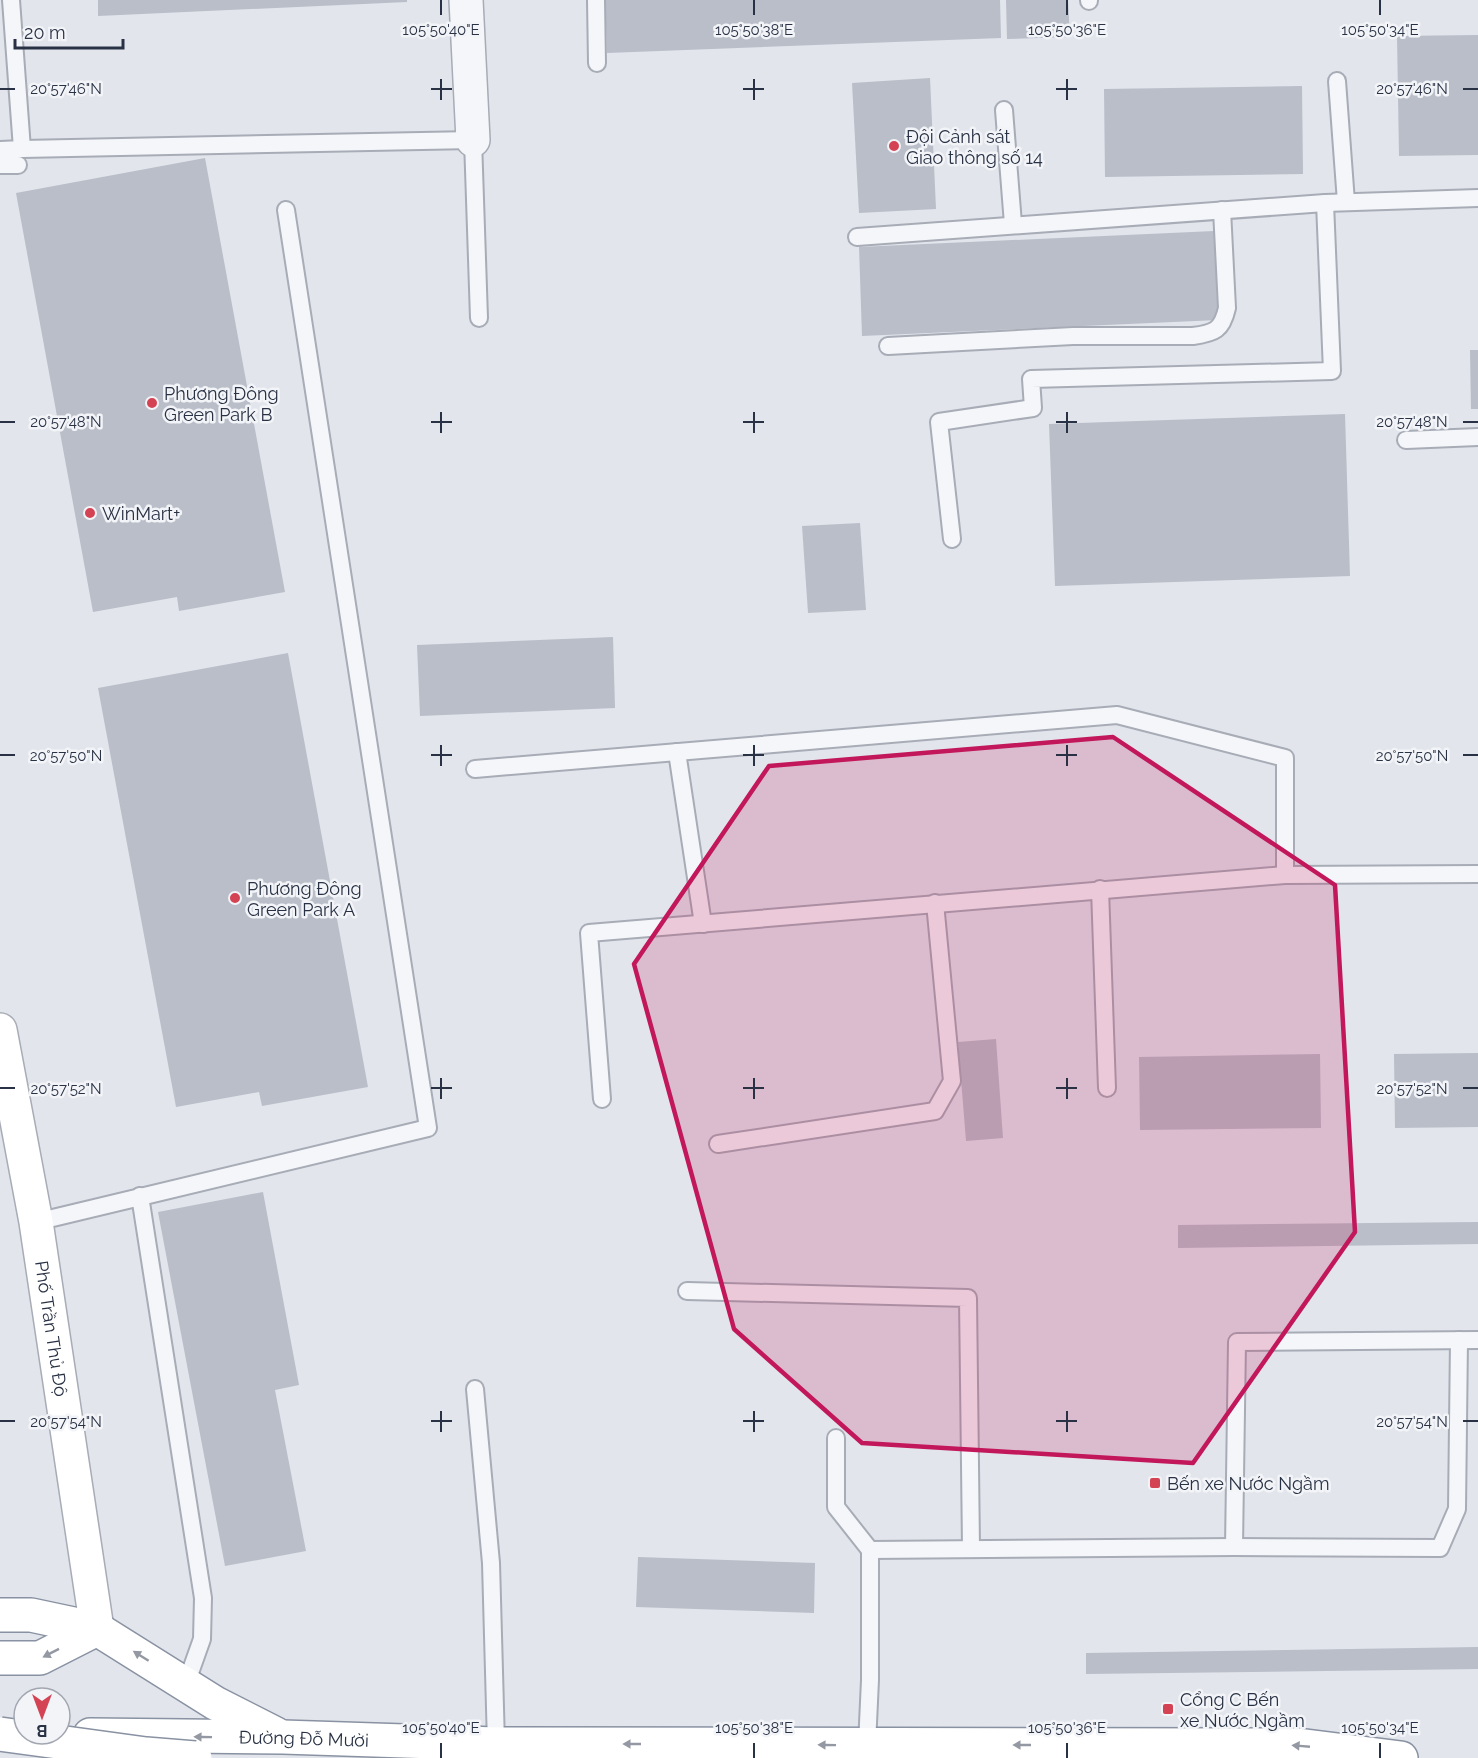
<svg xmlns="http://www.w3.org/2000/svg" width="1478" height="1758" font-family="Raleway,sans-serif">
	<style>
		.building { fill: #b9bec9 }
		.lines { fill: none; stroke-linecap: round; stroke-linejoin: round }
		.lane-casing { stroke: #a7acb6; stroke-width: 20 }
		.street-casing { stroke: #a7acb6; stroke-width: 36 }
		.secondary-casing { stroke: #a7acb6; stroke-width: 36 }
		.highway-casing { stroke: #8992a2; stroke-width: 36 }
		.lane { stroke: #f5f6f9; stroke-width: 16 }
		.street { stroke: #f5f6f9; stroke-width: 33 }
		.secondary { stroke: #fff; stroke-width: 33 }
		.highway { stroke: #fff; stroke-width: 33 }
		.highway-bridge-casing { stroke: #8992a2; stroke-width: 36; stroke-linecap: butt }
		.highway-bridge { stroke: #fff; stroke-width: 33 }
		.oneway { fill: #9498a2 }
		.marked { fill: #c2185b; fill-opacity: 0.2; stroke: #c2185b; stroke-width: 4.5; stroke-linejoin: round }
		.ticks { fill: none; stroke: #293244; stroke-width: 2 }
		.poi-dot { fill: #d44354; stroke: #f2f4f8; stroke-width: 2 }
		.labels { text-anchor: middle; dominant-baseline: central; stroke-width: 5; stroke-linejoin: round; paint-order: stroke }
		.poi-label { font-size: 18px; fill: #293244; stroke: #f2f4f8; text-anchor: start }
		.street-label { font-size: 18px; fill: #293244; stroke: #f2f4f8 }
		.ticks-label { font-size: 15px; text-anchor: middle; fill: #293244; stroke: #f2f4f8; stroke-width: 5; stroke-linejoin: round; paint-order: stroke }
	</style>
	<rect width="100%" height="100%" fill="#e2e5eb"/>
	<!-- building -->
	<g class="building">
		<path d="M 98,0 L 407,0 L 407,2 L 98,16 Z"/>
		<path d="M 605,0 L 1000,0 L 1001,38 L 607,53 Z"/>
		<path d="M 1006,0 L 1068,0 L 1070,37 L 1007,39 Z"/>
		<path d="M 1478,35 L 1478,155 L 1399,156 L 1397,36 Z"/>
		<path d="M 930,78 L 936,209 L 859,213 L 852,83 Z"/>
		<path d="M 1302,86 L 1303,174 L 1105,177 L 1104,89 Z"/>
		<path d="M 205,158 L 285,592 L 179,611 L 177,597 L 93,612 L 16,193 Z"/>
		<path d="M 1214,231 L 1218,320 L 862,336 L 859,247 Z"/>
		<path d="M 1470,350 L 1478,350 L 1478,409 L 1471,409 Z"/>
		<path d="M 1345,414 L 1350,576 L 1055,586 L 1049,424 Z"/>
		<path d="M 860,523 L 866,610 L 808,613 L 802,526 Z"/>
		<path d="M 613,637 L 615,708 L 420,716 L 417,645 Z"/>
		<path d="M 288,653 L 368,1087 L 262,1106 L 259,1092 L 176,1107 L 98,688 Z"/>
		<path d="M 996,1039 L 1003,1138 L 966,1141 L 958,1042 Z"/>
		<path d="M 1478,1053 L 1478,1127 L 1395,1128 L 1394,1054 Z"/>
		<path d="M 1320,1054 L 1321,1128 L 1140,1130 L 1139,1057 Z"/>
		<path d="M 263,1192 L 299,1385 L 275,1390 L 306,1551 L 225,1566 L 158,1212 Z"/>
		<path d="M 1478,1222 L 1478,1244 L 1178,1248 L 1178,1225 Z"/>
		<path d="M 638,1557 L 815,1563 L 814,1613 L 636,1607 Z"/>
		<path d="M 1478,1647 L 1478,1669 L 1086,1674 L 1086,1653 Z"/>
	</g>
	<g class="lines">
		<defs>
			<g id="lane">
				<path d="M 596,0 L 597,63"/>
				<path d="M 1089,0 L 1089,1"/>
				<path d="M 1337,81 L 1346,202"/>
				<path d="M 1004,110 L 1013,224"/>
				<path d="M 22,149 L 473,140 L 479,318"/>
				<path d="M 0,150 L 22,149 L 11,0"/>
				<path d="M 0,165 L 18,165"/>
				<path d="M 857,237 L 1325,203 L 1478,198"/>
				<path d="M 888,346 L 1073,336 L 1193,336 C 1215,333 1222,330 1227,308 L 1222,210"/>
				<path d="M 1406,440 L 1478,437"/>
				<path d="M 952,539 L 939,422 L 1033,408 L 1031,379 L 1332,371 L 1325,203"/>
				<path d="M 677,752 L 703,924"/>
				<path d="M 475,769 L 1117,715 L 1285,758 L 1285,875"/>
				<path d="M 1100,889 L 1107,1088"/>
				<path d="M 602,1099 L 589,933 L 1285,875 L 1478,874"/>
				<path d="M 718,1144 L 935,1111 L 952,1081 L 935,903"/>
				<path d="M 140,1196 L 203,1598 L 202,1639 L 186,1684"/>
				<path d="M 36,1222 L 428,1128 L 286,210"/>
				<path d="M 687,1291 L 968,1298 L 971,1548"/>
				<path d="M 475,1389 L 491,1563 L 496,1744"/>
				<path d="M 836,1438 L 836,1507 L 870,1550 L 870,1680 L 867,1745"/>
				<path d="M 1234,1547 L 1237,1342 L 1478,1340"/>
				<path d="M 870,1550 L 1234,1547 L 1440,1548 L 1457,1509 L 1459,1340"/>
			</g>
			<path id="street" d="M 466,0 L 473,140"/>
			<g id="secondary">
				<path id="s1" d="M 0,1030 L 36,1222 L 97,1629"/>
			</g>
			<g id="highway">
				<path d="M 0,1615 L 31,1615 L 97,1629 L 215,1703 L 276,1734"/>
				<path d="M 0,1658 L 40,1658 L 97,1629"/>
				<path id="s2" d="M 90,1735 L 283,1737 L 496,1744 L 1298,1745 L 1401,1758"/>
			</g>
		</defs>
		<!-- lane casing -->
		<use href="#lane" class="lane-casing"/>
		<!-- street casing -->
		<use href="#street" class="street-casing"/>
		<!-- secondary casing -->
		<use href="#secondary" class="secondary-casing"/>
		<!-- highway casing -->
		<use href="#highway" class="highway-casing"/>
		<!-- lane -->
		<use href="#lane" class="lane"/>
		<!-- street -->
		<use href="#street" class="street"/>
		<!-- secondary -->
		<use href="#secondary" class="secondary"/>
		<!-- highway -->
		<use href="#highway" class="highway"/>
		<defs>
			<path id="highway-bridge" d="M 0,1734 L 146,1754 L 195,1758"/>
		</defs>
		<!-- highway-bridge casing -->
		<use href="#highway-bridge" class="highway-bridge-casing"/>
		<!-- highway-bridge -->
		<use href="#highway-bridge" class="highway-bridge"/>
	</g>
	<!-- one-way arrows -->
	<defs><path id="oneway-solid" d="M-6-.8H1V-3.2L6.5 0L1 3.2V.8H-6Z" transform="scale(1.5)"/></defs>
	<g class="oneway">
		<use href="#oneway-solid" transform="translate(51 1653) rotate(153)"/>
		<use href="#oneway-solid" transform="translate(141 1656) rotate(-148)"/>
		<use href="#oneway-solid" transform="translate(203 1737) rotate(-179)"/>
		<use href="#oneway-solid" transform="translate(632 1744) rotate(180)"/>
		<use href="#oneway-solid" transform="translate(827 1745) rotate(-179)"/>
		<use href="#oneway-solid" transform="translate(1022 1745) rotate(180)"/>
		<use href="#oneway-solid" transform="translate(1301 1746) rotate(-175)"/>
	</g>
	<!-- marked area -->
	<path class="marked" d="M 1113,737 L 1335,885 L 1355,1232 L 1193,1463 L 862,1443 L 734,1329 L 634,964 L 769,766 Z"/>
	<!-- ticks -->
	<path class="ticks" d="M 441,0 L 441,15M 754,0 L 754,15M 1067,0 L 1067,15M 1380,0 L 1380,15M 441,79 L 441,100M 754,79 L 754,100M 1067,79 L 1067,100M 0,89 L 15,89M 431,89 L 452,89M 743,89 L 764,89M 1056,89 L 1077,89M 1463,89 L 1478,89M 441,412 L 441,433M 754,412 L 754,433M 1067,412 L 1067,433M 0,422 L 15,422M 431,422 L 452,422M 743,422 L 764,422M 1056,422 L 1077,422M 1463,422 L 1478,422M 441,745 L 441,766M 754,745 L 754,766M 1067,745 L 1067,766M 0,755 L 15,755M 431,755 L 452,755M 743,755 L 764,755M 1056,755 L 1077,755M 1463,755 L 1478,755M 441,1078 L 441,1099M 754,1078 L 754,1099M 1067,1078 L 1067,1099M 0,1088 L 15,1088M 431,1088 L 452,1088M 743,1088 L 764,1088M 1056,1088 L 1077,1088M 1463,1088 L 1478,1088M 441,1411 L 441,1432M 754,1411 L 754,1432M 1067,1411 L 1067,1432M 0,1421 L 15,1421M 431,1421 L 452,1421M 743,1421 L 764,1421M 1056,1421 L 1077,1421M 1463,1421 L 1478,1421M 441,1743 L 441,1758M 754,1743 L 754,1758M 1067,1743 L 1067,1758M 1380,1743 L 1380,1758"/>
	<!-- markers -->
	<g class="poi-dot">
		<circle cx="894" cy="146" r="6"/>
		<circle cx="152" cy="403" r="6"/>
		<circle cx="90" cy="513" r="6"/>
		<circle cx="235" cy="898" r="6"/>
		<rect x="1149" y="1477" width="12" height="12" rx="3"/>
		<rect x="1162" y="1703" width="12" height="12" rx="3"/>
	</g>
	<g class="labels">
		<!-- poi labels -->
		<g class="poi-label">
			<text x="906" y="136">Đội Cảnh sát<tspan x="906" dy="21">Giao thông số 14</tspan></text>
			<text x="164" y="393">Phương Đông<tspan x="164" dy="21">Green Park B</tspan></text>
			<text x="102" y="513">WinMart+</text>
			<text x="247" y="888">Phương Đông<tspan x="247" dy="21">Green Park A</tspan></text>
			<text x="1167" y="1483">Bến xe Nước Ngầm</text>
			<text x="1180" y="1699">Cổng C Bến<tspan x="1180" dy="21">xe Nước Ngầm</tspan></text>
		</g>
		<!-- street labels -->
		<g class="street-label">
			<text stroke="none"><textPath href="#s1" startOffset="303">Phố Trần Thủ Độ</textPath></text>
			<text stroke="none"><textPath href="#s2" startOffset="214">Đường Đỗ Mười</textPath></text>
		</g>
	</g>
	<g class="ticks-label">
		<text x="441" y="35">105°50'40"E</text>
		<text x="754" y="35">105°50'38"E</text>
		<text x="1067" y="35">105°50'36"E</text>
		<text x="1380" y="35">105°50'34"E</text>
		<text x="1412" y="94">20°57'46"N</text>
		<text x="66" y="94">20°57'46"N</text>
		<text x="1412" y="427">20°57'48"N</text>
		<text x="66" y="427">20°57'48"N</text>
		<text x="1412" y="761">20°57'50"N</text>
		<text x="66" y="761">20°57'50"N</text>
		<text x="1412" y="1094">20°57'52"N</text>
		<text x="66" y="1094">20°57'52"N</text>
		<text x="1412" y="1427">20°57'54"N</text>
		<text x="66" y="1427">20°57'54"N</text>
		<text x="441" y="1733">105°50'40"E</text>
		<text x="754" y="1733">105°50'38"E</text>
		<text x="1067" y="1733">105°50'36"E</text>
		<text x="1380" y="1733">105°50'34"E</text>
	</g>
	<!-- north arrow -->
	<g transform="translate(42 1716) rotate(180)"><circle r="28" fill="#f2f4f8" stroke="#a2a6b0" stroke-width="1.5"/>
	<path d="M0-4.5L10 22L0 15L-10 22Z" fill="#d44354"/>
	<text y="-9" font-size="16" font-weight="bold" text-anchor="middle" fill="#293244">B</text>
	</g>
	<!-- scale -->
	<path d="M15 39v9h108v-9" fill="none" stroke="#293244" stroke-width="3"/>
	<text x="24" y="39" font-size="18" fill="#293244" stroke="#f2f4f8" stroke-width="4.5" paint-order="stroke">20 m</text>
</svg>
